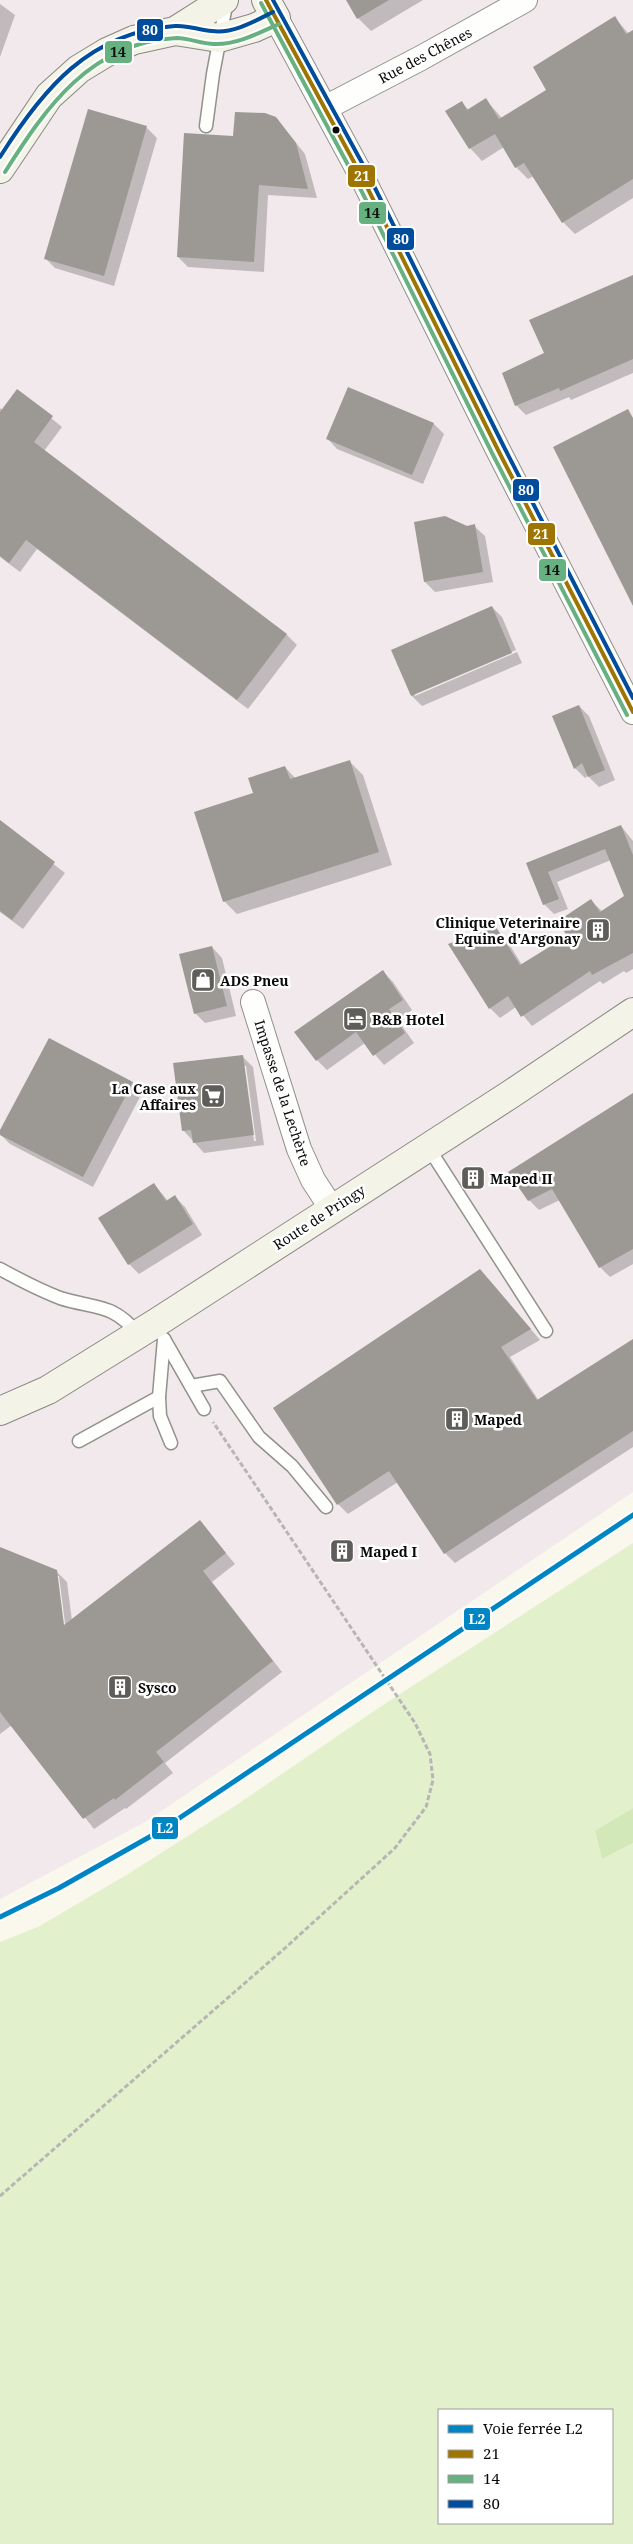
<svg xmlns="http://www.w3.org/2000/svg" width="633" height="2544" font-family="'Noto Serif',serif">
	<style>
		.industrial { fill: #f1e9eb }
		.green { fill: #e2f0cb; fill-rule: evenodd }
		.forest { fill: #d2e8b9 }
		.shadow { fill: #0003; fill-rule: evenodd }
		.building { fill: #9c9994 }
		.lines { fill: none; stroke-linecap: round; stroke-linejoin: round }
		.lane-casing { stroke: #92918c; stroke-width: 15 }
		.street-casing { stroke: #92918c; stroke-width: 26 }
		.secondary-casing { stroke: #898783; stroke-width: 30 }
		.path { stroke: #b7b6b5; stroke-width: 3; stroke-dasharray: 5 2.5; stroke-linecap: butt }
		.lane { stroke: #fefefc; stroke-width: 12 }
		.street { stroke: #fefefc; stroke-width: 24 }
		.secondary { stroke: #f4f3e7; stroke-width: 28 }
		.bus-1-casing { stroke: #fff; stroke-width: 8 }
		.bus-2-casing { stroke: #fff; stroke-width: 8 }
		.bus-3-casing { stroke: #fff; stroke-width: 8 }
		.bus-1 { stroke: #9e7500; stroke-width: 4 }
		.bus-2 { stroke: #67b180; stroke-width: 4 }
		.bus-3 { stroke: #004d9d; stroke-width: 4 }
		.rail-1-casing { stroke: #fff; stroke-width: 9 }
		.rail-1 { stroke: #0085c4; stroke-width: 5 }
		.bus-dot { fill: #0a0a0a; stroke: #fff; stroke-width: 2 }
		.labels { text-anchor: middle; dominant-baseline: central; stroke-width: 5; stroke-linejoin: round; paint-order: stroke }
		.street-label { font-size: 14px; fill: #0a0a0a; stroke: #fff }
		.poi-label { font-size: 14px; font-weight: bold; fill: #0a0a0a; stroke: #fff; text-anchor: start }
		.line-badge { stroke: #fff; stroke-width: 2 }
		.badge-label { font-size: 14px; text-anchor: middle; font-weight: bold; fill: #fff }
		.pale-badge-label { font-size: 14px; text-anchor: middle; font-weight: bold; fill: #111 }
	</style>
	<rect width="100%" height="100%" fill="#faf7ed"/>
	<!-- industrial -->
	<path class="industrial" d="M 0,0 L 633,0 L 633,1492 L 145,1822 L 0,1899 Z"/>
	<!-- green -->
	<path class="green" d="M 633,1543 L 633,1808 L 595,1832 L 602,1859 L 633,1843 L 633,2544 L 0,2544 L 0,1942 L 38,1927 L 128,1874 L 235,1806 L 380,1707 ZM 439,2410 L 612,2410 L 612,2523 L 439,2523 Z"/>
	<!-- forest -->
	<path class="forest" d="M 633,1808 L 633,1843 L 602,1859 L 595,1831 Z"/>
	<!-- shadow -->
	<g class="shadow">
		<path d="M 347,0 L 423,0 L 371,31 L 358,18 Z"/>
		<path d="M 0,4 L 15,15 L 0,57 Z"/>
		<path d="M 615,18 L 629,34 L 633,32 L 633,198 L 575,234 L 563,222 L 534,176 L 528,179 L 516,167 L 504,147 L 482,161 L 470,148 L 462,103 L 469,110 L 486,100 L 502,118 L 548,90 Z"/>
		<path d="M 89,111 L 147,128 L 157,138 L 114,286 L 55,268 L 45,258 Z"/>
		<path d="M 276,118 L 305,154 L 317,198 L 268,195 L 264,272 L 188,267 L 178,257 L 234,137 Z"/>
		<path d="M 633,276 L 633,373 L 571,400 L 569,397 L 526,415 L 516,405 L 545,353 Z"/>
		<path d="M 18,391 L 62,427 L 44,451 L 287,635 L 297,645 L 248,709 L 37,549 L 20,572 L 0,557 L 0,408 L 3,410 Z"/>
		<path d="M 434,424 L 444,434 L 423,484 L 337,449 L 327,438 Z"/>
		<path d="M 474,526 L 485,536 L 493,582 L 435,592 L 425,582 L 467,527 Z"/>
		<path d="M 492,607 L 502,617 L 516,650 L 415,693 L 415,696 L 517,652 L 522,663 L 422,706 L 412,696 L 392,650 Z"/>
		<path d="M 579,706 L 589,716 L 615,780 L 599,787 L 588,776 L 585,778 L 575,768 Z"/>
		<path d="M 350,762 L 363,775 L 392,865 L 237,914 L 224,901 L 255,794 L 285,767 L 296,779 Z"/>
		<path d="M 0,822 L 65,873 L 23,929 L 0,912 Z"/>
		<path d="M 621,826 L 633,841 L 633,969 L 626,973 L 624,971 L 603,984 L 600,981 L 532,1026 L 516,1007 L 500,1018 L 490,1008 L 450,945 L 496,929 L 506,939 L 522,965 L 569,936 L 591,901 L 602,911 L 625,897 L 611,860 L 557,882 L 568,909 L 554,914 L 544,904 L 528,863 Z"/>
		<path d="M 212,947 L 222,958 L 236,1016 L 205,1023 L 195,1013 Z"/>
		<path d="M 383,972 L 393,982 L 412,1010 L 398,1020 L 414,1043 L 384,1065 L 365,1043 L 327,1070 L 317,1060 Z"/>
		<path d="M 243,1057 L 253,1067 L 264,1145 L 204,1153 L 183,1130 ZM 243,1066 L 246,1066 L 256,1141 L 254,1141 Z"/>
		<path d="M 132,1083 L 142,1093 L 93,1187 L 10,1144 L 0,1134 Z"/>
		<path d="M 633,1100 L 633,1264 L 610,1277 L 600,1267 L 560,1200 L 539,1210 L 529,1200 Z"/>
		<path d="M 154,1184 L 168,1201 L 175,1197 L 185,1207 L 202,1235 L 139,1274 L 129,1264 Z"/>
		<path d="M 490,1281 L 540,1340 L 510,1357 L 539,1401 L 633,1341 L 633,1447 L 455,1563 L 445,1553 L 398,1482 L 348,1514 L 338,1504 Z"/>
		<path d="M 200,1522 L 235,1564 L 212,1582 L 282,1672 L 165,1763 L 173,1773 L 126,1809 L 125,1808 L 94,1829 L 12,1725 L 0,1734 L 0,1550 L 56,1571 L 67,1582 L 72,1621 ZM 56,1576 L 59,1576 L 66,1631 L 64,1632 Z"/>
	</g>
	<!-- building -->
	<g class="building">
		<path d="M 346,0 L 389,0 L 357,19 Z"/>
		<path d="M 615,16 L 626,34 L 633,30 L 633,179 L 562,223 L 524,163 L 515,168 L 495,134 L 469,149 L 445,111 L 462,101 L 467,110 L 486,98 L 499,119 L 546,90 L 533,67 Z"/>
		<path d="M 88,109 L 147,126 L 104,276 L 44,259 Z"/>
		<path d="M 235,112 L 265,113 L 276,117 L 296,143 L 308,189 L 259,185 L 254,262 L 177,257 L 184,133 L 233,136 Z"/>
		<path d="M 633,275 L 633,359 L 560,391 L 559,388 L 515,406 L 502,373 L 544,353 L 529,320 Z"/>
		<path d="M 348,387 L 434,423 L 412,475 L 326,439 Z"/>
		<path d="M 17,389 L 53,416 L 34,442 L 287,634 L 237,700 L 26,540 L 9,563 L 0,556 L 0,412 Z"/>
		<path d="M 628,409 L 633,418 L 633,606 L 553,447 Z"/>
		<path d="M 445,516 L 467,526 L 475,524 L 483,572 L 424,582 L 414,522 Z"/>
		<path d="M 492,606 L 512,653 L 411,696 L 391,650 Z"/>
		<path d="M 579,705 L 605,770 L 588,777 L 582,763 L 574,769 L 552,716 Z"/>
		<path d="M 350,760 L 379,852 L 223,902 L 194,812 L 253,793 L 248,778 L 285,766 L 290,779 Z"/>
		<path d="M 0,820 L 55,862 L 12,920 L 0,911 Z"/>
		<path d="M 621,825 L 633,855 L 633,953 L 592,975 L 590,971 L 521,1017 L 508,996 L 489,1009 L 448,944 L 496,927 L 520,965 L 567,936 L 558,921 L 591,899 L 600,912 L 624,896 L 605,849 L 548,872 L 559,899 L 543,905 L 526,863 Z"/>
		<path d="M 212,946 L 227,1006 L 194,1014 L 179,954 Z"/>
		<path d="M 383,970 L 403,1000 L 389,1009 L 405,1033 L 373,1056 L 356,1032 L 316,1061 L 294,1032 Z"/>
		<path d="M 49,1038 L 133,1082 L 83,1177 L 0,1135 L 0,1130 Z"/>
		<path d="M 243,1055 L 254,1135 L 193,1143 L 191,1130 L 182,1131 L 173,1063 Z"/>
		<path d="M 633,1093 L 633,1249 L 599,1268 L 552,1189 L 528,1201 L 508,1172 Z"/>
		<path d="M 154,1183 L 166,1201 L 175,1195 L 193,1224 L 128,1265 L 98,1218 Z"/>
		<path d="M 480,1269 L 531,1329 L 501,1347 L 537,1400 L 633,1339 L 633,1431 L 444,1554 L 389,1471 L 337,1505 L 273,1408 Z"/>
		<path d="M 200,1520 L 226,1553 L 203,1571 L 273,1661 L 156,1752 L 164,1762 L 115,1800 L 114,1798 L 83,1819 L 0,1712 L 0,1547 L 57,1570 L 64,1625 Z"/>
	</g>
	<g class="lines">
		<defs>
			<g id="lane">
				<path d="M 206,126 L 213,74 L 227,0"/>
				<path d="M 428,1147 L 546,1331"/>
				<path d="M 0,1269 C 20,1280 39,1290 60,1298 C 94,1309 112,1302 138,1334"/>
				<path d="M 164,1339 L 159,1397 L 160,1416 L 171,1443"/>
				<path d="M 164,1339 L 204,1409"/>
				<path d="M 191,1386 L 220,1381 L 259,1437 L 292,1466 L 326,1507"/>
				<path d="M 79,1441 L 159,1397"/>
			</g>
			<g id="street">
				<path d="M 276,18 L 361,175 L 498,450 L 633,712"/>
				<path d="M 325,108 L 421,58 L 525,0"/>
				<path d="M 253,1002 L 299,1149 L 313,1180 L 332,1209"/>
			</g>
			<g id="secondary">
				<path d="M 175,31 L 219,38 L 254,28 L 276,18 L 266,0"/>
				<path d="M 0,169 L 49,96 L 79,69 L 107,52 L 134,40 L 175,31 L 224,0"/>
				<path d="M 0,1411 L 48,1390 L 156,1323 L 511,1094 L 633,1012"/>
			</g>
		</defs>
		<!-- lane casing -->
		<use href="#lane" class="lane-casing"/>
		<!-- street casing -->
		<use href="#street" class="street-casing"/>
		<!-- secondary casing -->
		<use href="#secondary" class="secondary-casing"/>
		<!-- path -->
		<path class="path" d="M 0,2196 L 284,1949 L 395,1848 L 426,1807 L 433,1780 L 430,1754 L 415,1723 L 213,1422"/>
		<!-- lane -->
		<use href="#lane" class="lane"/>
		<!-- street -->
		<use href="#street" class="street"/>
		<!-- secondary -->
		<use href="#secondary" class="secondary"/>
		<defs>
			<path id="bus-1" d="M 266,0 L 361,175 L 498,450 L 633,712"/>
			<g id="bus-2">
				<path d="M 261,3 L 355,178 L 492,453 L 627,715"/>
				<path d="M 5,172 C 46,107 91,42 177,38 C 189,38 201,44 214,44 C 236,45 259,33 279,24"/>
			</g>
			<g id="bus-3">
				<path d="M 273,0 L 367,172 L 504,447 L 633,698"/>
				<path d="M 0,157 C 42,90 89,32 175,26 C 188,25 199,30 212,31 C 233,34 255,21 273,12"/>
			</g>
		</defs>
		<!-- bus-1 casing -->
		<use href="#bus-1" class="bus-1-casing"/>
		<!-- bus-2 casing -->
		<use href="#bus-2" class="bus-2-casing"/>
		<!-- bus-3 casing -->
		<use href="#bus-3" class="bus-3-casing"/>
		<!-- bus-1 -->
		<use href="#bus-1" class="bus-1"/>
		<!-- bus-2 -->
		<use href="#bus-2" class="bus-2"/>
		<!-- bus-3 -->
		<use href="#bus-3" class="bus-3"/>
		<defs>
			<path id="rail-1" d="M 0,1917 L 59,1888 L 160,1831 L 633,1515"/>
		</defs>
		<!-- rail-1 casing -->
		<use href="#rail-1" class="rail-1-casing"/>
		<!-- rail-1 -->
		<use href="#rail-1" class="rail-1"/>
	</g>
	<!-- icons -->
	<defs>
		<symbol id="building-square" viewBox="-11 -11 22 22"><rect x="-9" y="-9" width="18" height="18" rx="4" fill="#5e5d59" stroke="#fff"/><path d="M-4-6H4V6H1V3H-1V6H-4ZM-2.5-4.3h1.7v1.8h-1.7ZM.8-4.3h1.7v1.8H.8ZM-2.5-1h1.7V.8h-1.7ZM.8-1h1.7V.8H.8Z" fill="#fff"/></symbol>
		<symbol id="shop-square" viewBox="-11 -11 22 22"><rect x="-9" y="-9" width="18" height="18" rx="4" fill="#5e5d59" stroke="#fff"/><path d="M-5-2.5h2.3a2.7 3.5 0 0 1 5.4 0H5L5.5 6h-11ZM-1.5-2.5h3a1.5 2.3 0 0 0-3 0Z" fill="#fff"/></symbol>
		<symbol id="hotel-square" viewBox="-11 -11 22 22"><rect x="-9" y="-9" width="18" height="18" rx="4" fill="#5e5d59" stroke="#fff"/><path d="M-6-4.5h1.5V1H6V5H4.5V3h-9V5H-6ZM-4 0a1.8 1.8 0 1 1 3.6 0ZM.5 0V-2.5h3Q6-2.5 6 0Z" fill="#fff"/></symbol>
		<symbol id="supermarket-square" viewBox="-11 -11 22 22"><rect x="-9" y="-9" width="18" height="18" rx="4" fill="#5e5d59" stroke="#fff"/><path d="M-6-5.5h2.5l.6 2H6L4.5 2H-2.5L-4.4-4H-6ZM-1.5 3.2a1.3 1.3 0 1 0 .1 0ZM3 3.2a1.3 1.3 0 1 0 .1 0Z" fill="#fff"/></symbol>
	</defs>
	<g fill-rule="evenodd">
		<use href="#building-square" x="584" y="916" width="28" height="28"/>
		<use href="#shop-square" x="189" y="966" width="28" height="28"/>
		<use href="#hotel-square" x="341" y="1005" width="28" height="28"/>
		<use href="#supermarket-square" x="199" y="1082" width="28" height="28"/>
		<use href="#building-square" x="459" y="1164" width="28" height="28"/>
		<use href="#building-square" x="443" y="1405" width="28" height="28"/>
		<use href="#building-square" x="328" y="1537" width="28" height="28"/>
		<use href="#building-square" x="106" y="1673" width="28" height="28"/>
	</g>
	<!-- markers -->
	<circle class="bus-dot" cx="336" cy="130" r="4.5"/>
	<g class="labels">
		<!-- street labels -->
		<g class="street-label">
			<text transform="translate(425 55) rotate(-28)">Rue des Chênes</text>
			<text transform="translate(283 1093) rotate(72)">Impasse de la Lechèrte</text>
			<text transform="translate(319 1217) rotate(-33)">Route de Pringy</text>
		</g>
		<!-- poi labels -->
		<g class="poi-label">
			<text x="580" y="922" text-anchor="end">Clinique Veterinaire<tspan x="580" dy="16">Equine d'Argonay</tspan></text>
			<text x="220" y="980">ADS Pneu</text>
			<text x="372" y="1019">B&amp;B Hotel</text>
			<text x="196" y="1088" text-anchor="end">La Case aux<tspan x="196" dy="16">Affaires</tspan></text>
			<text x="490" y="1178">Maped II</text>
			<text x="474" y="1419">Maped</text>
			<text x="360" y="1551">Maped I</text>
			<text x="138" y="1687">Sysco</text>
		</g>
	</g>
	<g class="line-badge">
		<rect x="136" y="18" width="28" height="24" rx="5" fill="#004d9d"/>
		<rect x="104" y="40" width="29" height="24" rx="5" fill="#67b180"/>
		<rect x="347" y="164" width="29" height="24" rx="5" fill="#9e7500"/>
		<rect x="358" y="201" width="29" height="24" rx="5" fill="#67b180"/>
		<rect x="386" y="227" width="29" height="24" rx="5" fill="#004d9d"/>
		<rect x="512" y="478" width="28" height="24" rx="5" fill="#004d9d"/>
		<rect x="527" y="522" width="29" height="24" rx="5" fill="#9e7500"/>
		<rect x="538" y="558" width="29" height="24" rx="5" fill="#67b180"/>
		<rect x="463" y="1607" width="28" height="24" rx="5" fill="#0085c4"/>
		<rect x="151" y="1816" width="28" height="24" rx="5" fill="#0085c4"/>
	</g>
	<g class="badge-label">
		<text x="150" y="35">80</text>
		<text x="362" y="181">21</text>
		<text x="401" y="244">80</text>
		<text x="526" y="495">80</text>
		<text x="541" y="539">21</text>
		<text x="477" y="1624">L2</text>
		<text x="165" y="1833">L2</text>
	</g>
	<g class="pale-badge-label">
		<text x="118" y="57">14</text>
		<text x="372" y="218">14</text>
		<text x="552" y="575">14</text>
	</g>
	<!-- legend -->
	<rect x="438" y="2409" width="175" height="115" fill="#ffffff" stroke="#9d9d9d"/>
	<rect x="448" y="2425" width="25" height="8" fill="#0085c4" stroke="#9d9d9d"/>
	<text x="483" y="2434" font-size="15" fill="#0a0a0a">Voie ferrée L2</text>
	<rect x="448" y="2450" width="25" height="8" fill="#9e7500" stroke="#9d9d9d"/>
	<text x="483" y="2459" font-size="15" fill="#0a0a0a">21</text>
	<rect x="448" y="2475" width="25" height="8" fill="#67b180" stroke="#9d9d9d"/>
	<text x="483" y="2484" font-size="15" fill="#0a0a0a">14</text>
	<rect x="448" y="2500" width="25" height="8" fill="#004d9d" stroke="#9d9d9d"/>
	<text x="483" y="2509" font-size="15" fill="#0a0a0a">80</text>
</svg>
